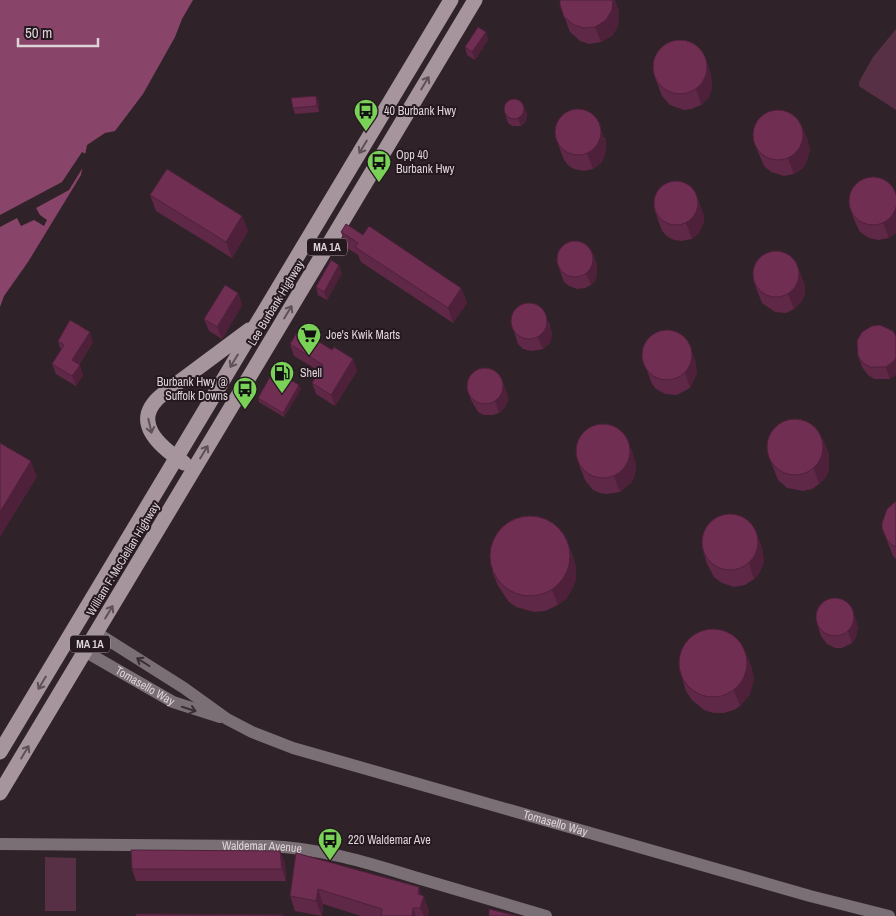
<svg xmlns="http://www.w3.org/2000/svg" width="896" height="916" font-family="'Archivo Narrow',sans-serif">
	<style>
		.green { fill: #573045 }
		.water { fill: #894469 }
		.pier { fill: #2f2228 }
		.lines { fill: none; stroke-linecap: round; stroke-linejoin: round }
		.secondary { stroke: #7a6f74; stroke-width: 12 }
		.highway { stroke: #a6959d; stroke-width: 15 }
		.wall { fill: #602847 }
		.shaded-wall { fill: #4e203a }
		.building { fill: #702e53; stroke: #4e203a }
		.oneway { stroke: #5f5058 }
		.oneway2 { stroke: #3a2e34 }
		.labels { text-anchor: middle; dominant-baseline: central; stroke-width: 4; stroke-linejoin: round; paint-order: stroke }
		.shield { fill: #25181f; stroke: #a69ca0; stroke-width: 1 }
		.shield-label { font-size: 11px; font-weight: bold; fill: #ddd4d8 }
		.poi-label { font-size: 12px; fill: #ddd4d8; stroke: #25181f; text-anchor: start }
		.street-label { font-size: 12px; fill: #ddd4d8; stroke: #25181f }
	</style>
	<rect width="100%" height="100%" fill="#2f2228"/>
	<!-- green -->
	<g class="green">
		<path d="M 896,29 L 896,110 L 862,88 L 859,86 L 859,82 L 873,57 Z"/>
		<path d="M 45,857 L 76,858 L 76,911 L 45,911 Z"/>
	</g>
	<!-- water -->
	<path class="water" d="M 0,0 L 193,0 L 182,19 L 175,37 L 143,94 L 115,131 L 105,133 L 87,145 L 81,175 L 28,262 L 4,296 L 0,307 Z"/>
	<!-- pier -->
	<path class="pier" d="M 89,149 L 85,164 L 69,190 L 36,208 L 40,215 L 47,220 L 44,226 L 34,220 L 21,226 L 17,218 L 0,227 L 0,215 L 62,182 L 82,152 L 86,154 Z"/>
	<g class="lines">
		<!-- secondary -->
		<g class="secondary">
			<path id="s1" d="M 97,633 L 184,688 L 227,719 L 252,732 L 293,748 L 810,896 L 889,916"/>
			<path id="s2" d="M 67,641 L 173,702 L 220,717"/>
			<path id="s3" d="M 0,844 L 269,846 C 319,848 366,862 414,877 C 458,890 502,903 546,916"/>
		</g>
		<!-- highway -->
		<g class="highway">
			<path d="M 184,463 C 159,446 129,421 163,394 L 249,330"/>
			<path d="M 0,752 L 451,0"/>
			<path d="M 0,793 L 475,0"/>
		</g>
	</g>
	<!-- wall -->
	<g class="wall">
		<path d="M 560,5 L 619,10 L 618,26 L 612,36 L 601,42 L 589,44 L 580,41 L 570,32 Z"/>
		<path d="M 486,32 L 488,40 L 475,60 L 467,55 L 465,47 Z"/>
		<path d="M 705,58 L 711,74 L 712,88 L 709,97 L 701,105 L 691,109 L 684,110 L 670,105 L 662,96 L 653,72 Z"/>
		<path d="M 319,102 L 319,112 L 295,114 L 293,108 Z"/>
		<path d="M 524,106 L 527,114 L 526,121 L 521,126 L 512,126 L 508,123 L 504,110 Z"/>
		<path d="M 555,136 L 605,138 L 606,145 L 605,155 L 601,163 L 593,169 L 584,171 L 574,169 L 569,166 L 564,160 Z"/>
		<path d="M 807,138 L 810,150 L 806,163 L 802,169 L 794,174 L 784,176 L 771,172 L 764,166 L 753,140 Z"/>
		<path d="M 872,177 L 889,238 L 878,240 L 869,238 L 860,232 L 856,224 L 850,209 Z"/>
		<path d="M 150,195 L 242,216 L 248,231 L 232,258 L 156,211 Z"/>
		<path d="M 653,206 L 704,215 L 704,222 L 699,233 L 692,239 L 682,241 L 674,240 L 668,237 L 662,231 Z"/>
		<path d="M 341,232 L 363,235 L 461,288 L 467,303 L 453,323 L 361,262 L 358,255 L 347,248 Z"/>
		<path d="M 593,253 L 597,265 L 597,274 L 595,281 L 591,285 L 585,288 L 577,289 L 569,286 L 564,282 L 556,260 Z"/>
		<path d="M 342,273 L 327,300 L 318,295 L 316,287 Z"/>
		<path d="M 753,280 L 805,285 L 805,294 L 802,301 L 794,309 L 786,313 L 775,312 L 762,303 Z"/>
		<path d="M 238,293 L 242,305 L 222,339 L 209,331 L 204,319 Z"/>
		<path d="M 549,322 L 552,335 L 550,343 L 543,349 L 531,351 L 523,349 L 518,344 L 514,332 Z"/>
		<path d="M 872,326 L 890,379 L 874,379 L 868,375 L 862,367 L 858,356 Z"/>
		<path d="M 58,341 L 93,342 L 79,365 L 83,375 L 76,386 L 56,374 L 52,364 L 61,350 Z"/>
		<path d="M 290,344 L 353,359 L 357,371 L 335,406 L 316,394 L 312,383 L 319,371 L 294,356 Z"/>
		<path d="M 642,357 L 695,359 L 697,373 L 690,388 L 677,395 L 665,394 L 656,389 L 652,384 Z"/>
		<path d="M 503,382 L 507,393 L 508,400 L 505,407 L 499,413 L 493,415 L 484,415 L 478,412 L 471,400 L 467,388 Z"/>
		<path d="M 301,389 L 284,417 L 259,402 L 258,398 Z"/>
		<path d="M 823,439 L 829,454 L 829,470 L 826,477 L 819,484 L 812,489 L 803,491 L 787,488 L 778,480 L 767,452 Z"/>
		<path d="M 636,463 L 635,475 L 631,483 L 620,492 L 607,494 L 600,493 L 593,490 L 585,480 L 579,465 Z"/>
		<path d="M 896,502 L 896,559 L 893,556 L 882,528 Z"/>
		<path d="M 762,547 L 764,562 L 760,572 L 754,579 L 745,585 L 734,587 L 722,583 L 714,577 L 707,564 L 702,548 Z"/>
		<path d="M 572,554 L 576,566 L 576,580 L 572,589 L 566,599 L 558,605 L 545,611 L 534,612 L 516,607 L 509,602 L 498,586 L 492,571 Z"/>
		<path d="M 817,624 L 858,626 L 856,637 L 852,643 L 842,648 L 835,648 L 827,644 L 821,636 Z"/>
		<path d="M 745,651 L 751,666 L 754,679 L 750,694 L 740,706 L 734,710 L 724,713 L 714,713 L 704,710 L 692,700 L 686,691 L 681,675 Z"/>
		<path d="M 280,851 L 285,863 L 286,881 L 136,881 L 132,869 Z"/>
		<path d="M 296,853 L 422,895 L 429,911 L 428,916 L 361,916 L 323,904 L 322,916 L 295,911 L 290,896 Z"/>
	</g>
	<!-- shaded-wall -->
	<g class="shaded-wall">
		<path d="M 613,0 L 615,0 L 619,10 L 618,26 L 612,36 L 601,42 L 595,27 Z"/>
		<path d="M 486,32 L 488,40 L 475,60 L 472,52 Z"/>
		<path d="M 705,58 L 711,74 L 712,88 L 709,97 L 701,105 L 696,89 Z"/>
		<path d="M 316,96 L 319,102 L 319,112 L 317,106 Z"/>
		<path d="M 524,106 L 527,114 L 526,121 L 521,126 L 518,118 Z"/>
		<path d="M 599,123 L 606,145 L 605,155 L 601,163 L 593,169 L 587,153 Z"/>
		<path d="M 801,123 L 807,138 L 810,150 L 806,163 L 802,169 L 794,174 L 788,158 Z"/>
		<path d="M 698,199 L 704,215 L 704,222 L 699,233 L 692,239 L 686,223 Z"/>
		<path d="M 896,206 L 896,233 L 889,238 L 883,223 Z"/>
		<path d="M 242,216 L 248,231 L 232,258 L 226,242 Z"/>
		<path d="M 593,253 L 597,265 L 597,274 L 595,281 L 591,285 L 586,273 Z"/>
		<path d="M 339,265 L 342,273 L 327,300 L 324,292 Z"/>
		<path d="M 799,269 L 805,285 L 805,294 L 802,301 L 794,309 L 788,294 Z"/>
		<path d="M 461,288 L 467,303 L 453,323 L 448,308 Z"/>
		<path d="M 238,293 L 242,305 L 222,339 L 217,327 Z"/>
		<path d="M 544,311 L 552,335 L 550,343 L 543,349 L 538,338 Z"/>
		<path d="M 90,332 L 93,342 L 76,370 L 72,360 Z"/>
		<path d="M 689,344 L 695,359 L 697,373 L 690,388 L 685,372 Z"/>
		<path d="M 896,358 L 896,375 L 890,379 L 886,367 Z"/>
		<path d="M 353,359 L 357,371 L 335,406 L 331,395 Z"/>
		<path d="M 80,365 L 83,375 L 76,386 L 72,376 Z"/>
		<path d="M 503,382 L 507,393 L 508,400 L 505,407 L 499,413 L 495,401 Z"/>
		<path d="M 299,385 L 301,389 L 284,417 L 283,413 Z"/>
		<path d="M 823,439 L 829,454 L 829,470 L 826,477 L 819,484 L 814,469 Z"/>
		<path d="M 631,447 L 636,463 L 635,475 L 631,483 L 620,492 L 614,477 Z"/>
		<path d="M 31,461 L 37,477 L 0,537 L 0,512 Z"/>
		<path d="M 756,532 L 762,547 L 764,562 L 760,572 L 754,579 L 749,564 Z"/>
		<path d="M 567,538 L 576,566 L 576,580 L 572,589 L 566,599 L 558,605 L 552,590 Z"/>
		<path d="M 854,614 L 858,626 L 856,637 L 852,643 L 848,631 Z"/>
		<path d="M 745,651 L 751,666 L 754,679 L 750,694 L 740,706 L 734,691 Z"/>
		<path d="M 280,851 L 285,863 L 286,881 L 282,869 Z"/>
		<path d="M 419,887 L 423,898 L 424,896 L 429,911 L 428,916 L 424,916 L 420,908 L 418,894 Z"/>
		<path d="M 318,889 L 323,904 L 322,916 L 316,901 Z"/>
		<path d="M 413,908 L 416,916 L 412,916 Z"/>
	</g>
	<!-- building -->
	<g class="building">
		<path d="M 560,0 L 613,0 L 612,10 L 606,20 L 595,27 L 584,28 L 574,25 L 564,17 L 560,5 Z"/>
		<path d="M 478,27 L 486,32 L 472,52 L 465,47 Z"/>
		<circle cx="680" cy="67" r="27"/>
		<path d="M 316,96 L 317,106 L 293,108 L 291,98 Z"/>
		<circle cx="514" cy="109" r="10"/>
		<circle cx="578" cy="132" r="23"/>
		<circle cx="778" cy="135" r="25"/>
		<path d="M 167,169 L 242,216 L 226,242 L 150,195 Z"/>
		<circle cx="873" cy="201" r="24"/>
		<circle cx="676" cy="203" r="22"/>
		<path d="M 346,224 L 363,235 L 369,226 L 461,288 L 448,308 L 355,247 L 358,243 L 341,232 Z"/>
		<circle cx="575" cy="259" r="18"/>
		<circle cx="776" cy="274" r="23"/>
		<path d="M 331,260 L 339,265 L 324,292 L 316,287 Z"/>
		<path d="M 225,285 L 238,293 L 217,327 L 204,319 Z"/>
		<circle cx="529" cy="321" r="18"/>
		<path d="M 70,320 L 90,332 L 72,360 L 80,365 L 72,376 L 52,364 L 64,345 L 58,341 Z"/>
		<path d="M 880,325 L 893,331 L 896,336 L 896,358 L 894,361 L 886,367 L 870,367 L 863,363 L 858,356 L 857,341 L 862,332 L 872,326 Z"/>
		<path d="M 299,329 L 332,350 L 334,347 L 353,359 L 331,395 L 312,383 L 323,365 L 290,344 Z"/>
		<circle cx="667" cy="355" r="25"/>
		<circle cx="485" cy="386" r="18"/>
		<path d="M 274,370 L 299,385 L 283,413 L 258,398 Z"/>
		<circle cx="795" cy="447" r="28"/>
		<circle cx="603" cy="451" r="27"/>
		<path d="M 0,443 L 31,461 L 0,512 Z"/>
		<path d="M 895,502 L 896,502 L 896,547 L 892,545 L 887,540 L 882,528 L 882,523 L 887,509 Z"/>
		<circle cx="730" cy="542" r="28"/>
		<circle cx="530" cy="556" r="40"/>
		<circle cx="835" cy="617" r="19"/>
		<circle cx="713" cy="663" r="34"/>
		<path d="M 131,850 L 280,851 L 282,869 L 132,869 Z"/>
		<path d="M 296,853 L 419,887 L 418,894 L 424,896 L 420,908 L 413,908 L 412,916 L 381,916 L 382,909 L 318,889 L 316,901 L 290,896 Z"/>
		<path d="M 489,909 L 517,916 L 489,916 Z"/>
		<path d="M 136,914 L 283,915 L 283,916 L 136,916 Z"/>
	</g>
	<!-- one-way arrows -->
	<defs><path id="oneway-shaft" d="M-6 0H5M1.5-3L5.5 0L1.5 3" fill="none" stroke-width="1.6" stroke-linecap="round" stroke-linejoin="round" transform="scale(1.25)"/></defs>
	<g class="oneway">
		<use href="#oneway-shaft" transform="translate(425 83) rotate(-59)"/>
		<use href="#oneway-shaft" transform="translate(363 147) rotate(121)"/>
		<use href="#oneway-shaft" transform="translate(288 312) rotate(-59)"/>
		<use href="#oneway-shaft" transform="translate(234 361) rotate(121)"/>
		<use href="#oneway-shaft" transform="translate(150 426) rotate(77)"/>
		<use href="#oneway-shaft" transform="translate(204 452) rotate(-59)"/>
		<use href="#oneway-shaft" transform="translate(109 612) rotate(-59)"/>
		<use href="#oneway-shaft" transform="translate(42 683) rotate(121)"/>
		<use href="#oneway-shaft" transform="translate(25 752) rotate(-59)"/>
	</g>
	<g class="oneway2">
		<use href="#oneway-shaft" transform="translate(143 662) rotate(-148)"/>
		<use href="#oneway-shaft" transform="translate(189 709) rotate(18)"/>
	</g>
	<!-- icons -->
	<defs>
		<symbol id="bus-pin" viewBox="-11 -11 22 30"><path d="M0 17L-7.5 6A9.5 9.5 0 1 1 7.5 6Z" fill="#7ad157" stroke="#25181f"/><path d="M-5-6H5V4H4V6H2V4H-2V6H-4V4H-5ZM-3.5-4V0h7V-4ZM-3.5 1.2v1.5H-2V1.2ZM2 1.2v1.5H3.5V1.2Z" fill="#111"/></symbol>
		<symbol id="supermarket-pin" viewBox="-11 -11 22 30"><path d="M0 17L-7.5 6A9.5 9.5 0 1 1 7.5 6Z" fill="#7ad157" stroke="#25181f"/><path d="M-6-5.5h2.5l.6 2H6L4.5 2H-2.5L-4.4-4H-6ZM-1.5 3.2a1.3 1.3 0 1 0 .1 0ZM3 3.2a1.3 1.3 0 1 0 .1 0Z" fill="#111"/></symbol>
		<symbol id="fuel-pin" viewBox="-11 -11 22 30"><path d="M0 17L-7.5 6A9.5 9.5 0 1 1 7.5 6Z" fill="#7ad157" stroke="#25181f"/><path d="M-5.5-6h7V0h2V4h1.3V-2.5L3-4.5l.8-.8L6-3V5H2.5V1h-1V6h-7ZM-4.2-4.7v3.2H.2V-4.7Z" fill="#111"/></symbol>
	</defs>
	<g fill-rule="evenodd">
		<use href="#bus-pin" x="352" y="97" width="28" height="38"/>
		<use href="#bus-pin" x="365" y="148" width="28" height="38"/>
		<use href="#supermarket-pin" x="295" y="321" width="28" height="38"/>
		<use href="#fuel-pin" x="268" y="359" width="28" height="38"/>
		<use href="#bus-pin" x="231" y="375" width="28" height="38"/>
		<use href="#bus-pin" x="316" y="826" width="28" height="38"/>
	</g>
	<g class="labels">
		<!-- shield labels -->
		<g class="shield">
			<rect x="307" y="238.5" width="40" height="17" rx="4"/>
			<rect x="70" y="635.5" width="40" height="17" rx="4"/>
		</g>
		<g class="shield-label">
			<text x="327" y="247">MA 1A</text>
			<text x="90" y="644">MA 1A</text>
		</g>
		<!-- poi labels -->
		<g class="poi-label">
			<text x="384" y="111">40 Burbank Hwy</text>
			<text x="396" y="155">Opp 40<tspan x="396" dy="14">Burbank Hwy</tspan></text>
			<text x="326" y="335">Joe's Kwik Marts</text>
			<text x="300" y="373">Shell</text>
			<text x="228" y="382" text-anchor="end">Burbank Hwy @<tspan x="228" dy="14">Suffolk Downs</tspan></text>
			<text x="348" y="840">220 Waldemar Ave</text>
		</g>
		<!-- street labels -->
		<g class="street-label">
			<text transform="translate(276 303) rotate(-59)">Lee Burbank Highway</text>
			<text transform="translate(123 559) rotate(-59)">William F. McClellan Highway</text>
			<text stroke="none"><textPath href="#s2" startOffset="90">Tomasello Way</textPath></text>
			<text stroke="none"><textPath href="#s1" startOffset="501">Tomasello Way</textPath></text>
			<text stroke="none"><textPath href="#s3" startOffset="262">Waldemar Avenue</textPath></text>
		</g>
	</g>
	<!-- scale -->
	<path d="M18 38v8h80v-8" fill="none" stroke="#ddd4d8" stroke-width="2.5"/>
	<text x="25" y="38" font-size="15" fill="#ddd4d8" stroke="#25181f" stroke-width="4" paint-order="stroke">50 m</text>
</svg>
